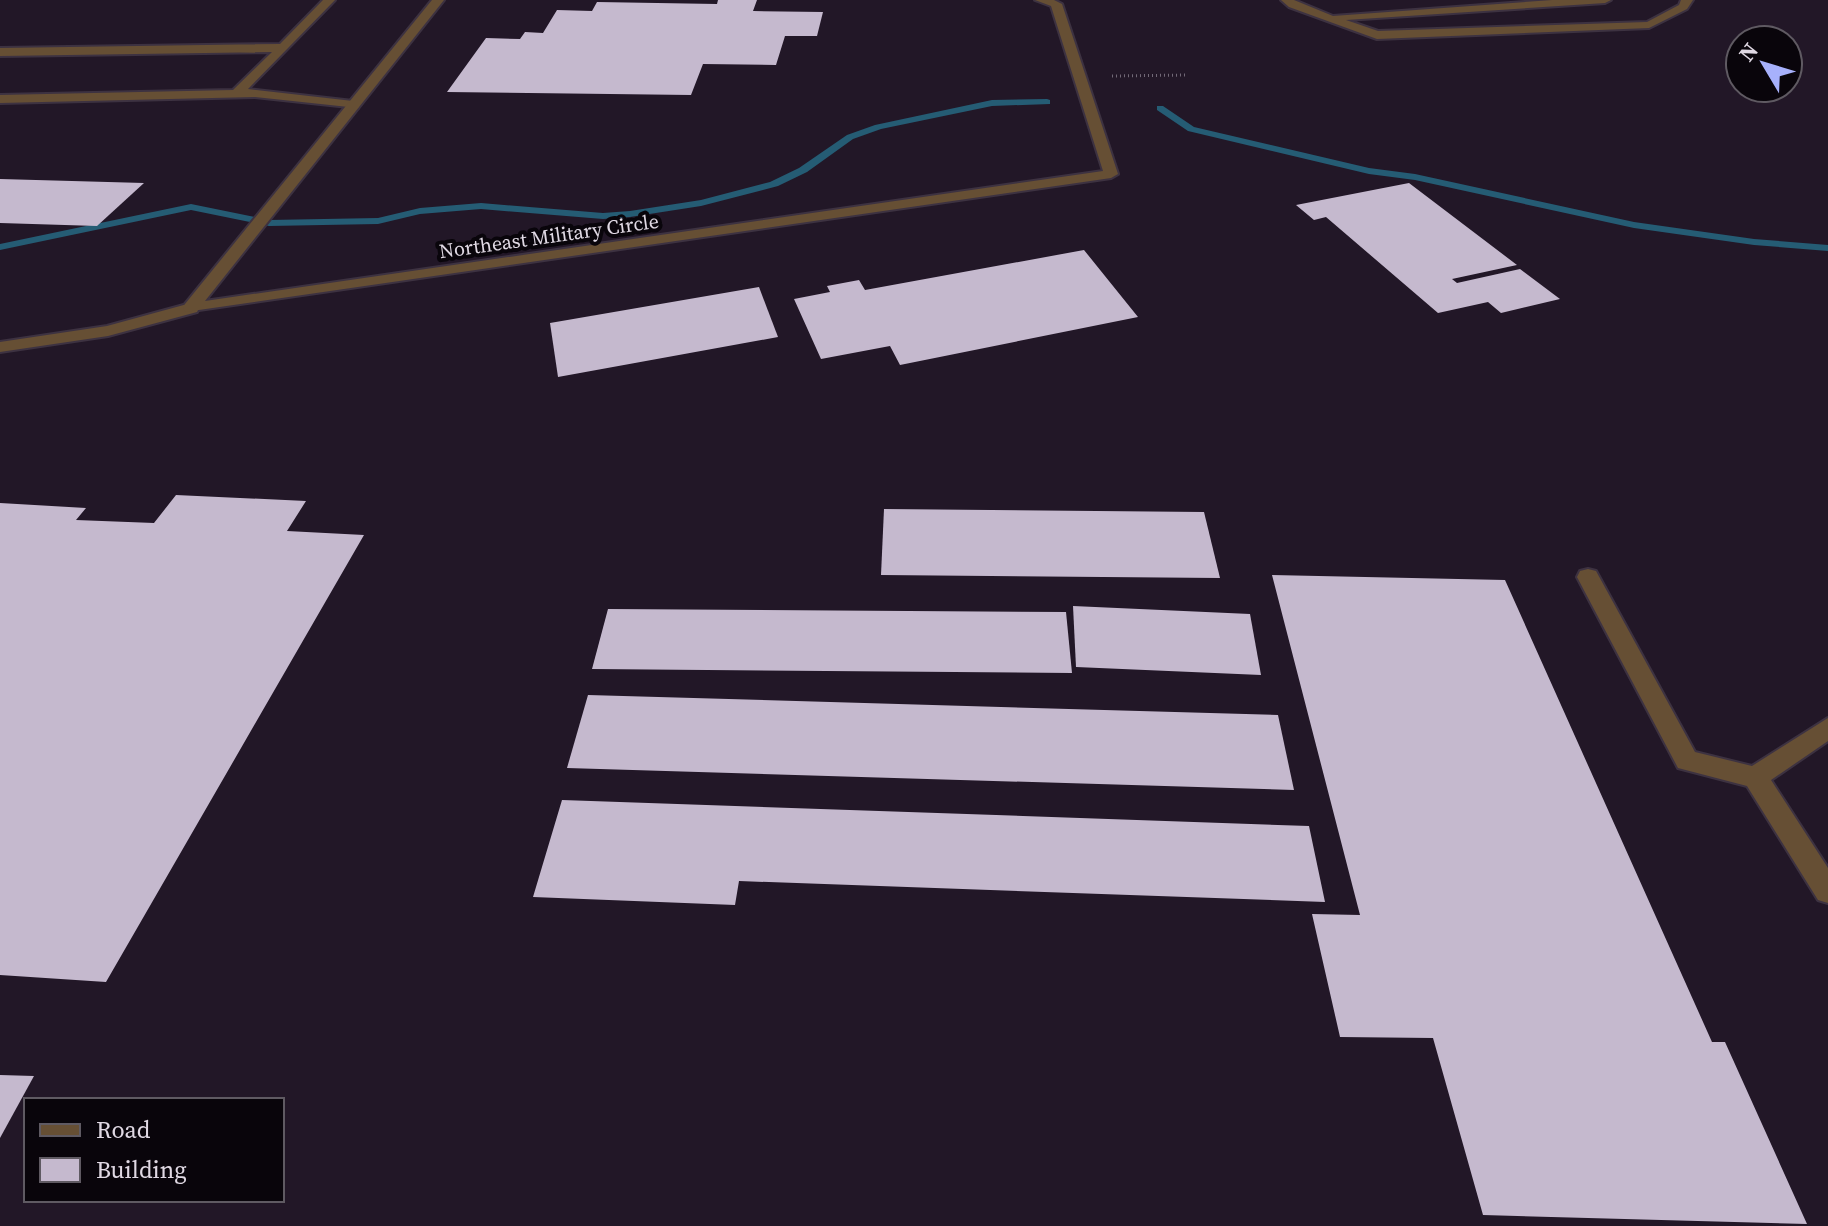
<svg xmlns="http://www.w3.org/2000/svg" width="1828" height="1226" font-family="'Source Serif 4',serif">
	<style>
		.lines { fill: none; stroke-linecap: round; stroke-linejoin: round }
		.stream { fill: #255c74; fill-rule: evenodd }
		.building { fill: #c5b9ce }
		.service-casing { stroke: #3d3241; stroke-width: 4 }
		.minor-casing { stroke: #3d3241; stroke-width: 4 }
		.path { stroke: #726977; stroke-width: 3; stroke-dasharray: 1 3; stroke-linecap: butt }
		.service { fill: #664f34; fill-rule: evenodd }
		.minor { fill: #664f34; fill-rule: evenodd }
		.labels { text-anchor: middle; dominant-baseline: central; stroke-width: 8; stroke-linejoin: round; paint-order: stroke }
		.far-street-label { font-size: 20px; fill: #e0d9e4; stroke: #09050b }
	</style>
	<rect width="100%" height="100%" fill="#221727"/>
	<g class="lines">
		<!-- stream -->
		<g class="stream">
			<path d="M 1047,99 L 1050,100 L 1050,104 L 992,106 L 881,129 L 853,139 L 807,172 L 778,186 L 701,206 L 630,217 L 603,219 L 481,209 L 420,214 L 378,224 L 269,226 L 191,210 L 0,250 L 0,244 L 191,204 L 269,220 L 378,218 L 420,208 L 481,203 L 603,213 L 630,211 L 701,200 L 770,182 L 799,168 L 847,135 L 875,125 L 992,100 Z"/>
			<path d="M 1157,106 L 1163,106 L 1194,127 L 1369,168 L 1415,174 L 1634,222 L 1754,239 L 1828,245 L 1828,251 L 1754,245 L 1634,228 L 1415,180 L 1369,174 L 1188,131 L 1157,110 Z"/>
		</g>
	</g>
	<!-- building -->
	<g class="building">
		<path d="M 718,0 L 757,0 L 753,11 L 823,12 L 817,36 L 785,36 L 776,65 L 703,64 L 691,95 L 447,92 L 486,38 L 520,39 L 525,32 L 543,33 L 557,10 L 592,11 L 597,2 L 717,4 Z"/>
		<path d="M 0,179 L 144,183 L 97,226 L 0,223 Z"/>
		<path d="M 1409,183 L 1517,265 L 1452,279 L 1457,283 L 1520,269 L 1560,299 L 1501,313 L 1488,302 L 1438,313 L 1326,217 L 1314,220 L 1296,205 Z"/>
		<path d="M 1084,250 L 1138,317 L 900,365 L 890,346 L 821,359 L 794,299 L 830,292 L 827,286 L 859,280 L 865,290 Z"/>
		<path d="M 759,287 L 778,337 L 558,377 L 550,323 Z"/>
		<path d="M 176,495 L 306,501 L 287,531 L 364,535 L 106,982 L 0,975 L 0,503 L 86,508 L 76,520 L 154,523 Z"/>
		<path d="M 884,509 L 1204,512 L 1220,578 L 881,575 Z"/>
		<path d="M 1272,575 L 1505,580 L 1712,1042 L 1725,1042 L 1807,1224 L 1483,1215 L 1433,1038 L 1340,1037 L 1312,914 L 1360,915 Z"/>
		<path d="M 1073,606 L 1250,614 L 1261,675 L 1076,667 Z"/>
		<path d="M 608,609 L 1066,612 L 1072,673 L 592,669 Z"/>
		<path d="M 588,695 L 1278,715 L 1294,790 L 567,768 Z"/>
		<path d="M 562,800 L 1309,826 L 1325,902 L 739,881 L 735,905 L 533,897 Z"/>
		<path d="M 0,1075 L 34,1076 L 0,1138 Z"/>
	</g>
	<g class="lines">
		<defs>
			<g id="service">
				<path d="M 323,0 L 335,0 L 248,89 L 353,101 L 359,105 L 358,108 L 255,97 L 0,103 L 0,95 L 233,90 L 272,52 L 0,56 L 0,48 L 280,44 Z"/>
				<path d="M 1281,0 L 1294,0 L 1333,16 L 1552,0 L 1611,0 L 1605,3 L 1346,20 L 1378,31 L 1647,22 L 1679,5 L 1681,0 L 1693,0 L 1687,9 L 1649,28 L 1377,39 L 1289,7 Z"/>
				<path d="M 191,303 L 199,308 L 197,312 L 108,336 L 0,352 L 0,342 L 107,326 Z"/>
				<path d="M 1588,569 L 1596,571 L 1695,752 L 1752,766 L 1828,718 L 1828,741 L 1771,780 L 1828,868 L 1828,903 L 1818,900 L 1747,786 L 1678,768 L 1577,577 L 1580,571 Z"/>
			</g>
			<path id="minor" d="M 432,0 L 444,0 L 205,301 L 1103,171 L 1051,6 L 1035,0 L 1054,0 L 1062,4 L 1118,174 L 1111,178 L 185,312 L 183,308 L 185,304 Z"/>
		</defs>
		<!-- service casing -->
		<use href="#service" class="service-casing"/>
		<!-- minor casing -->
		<use href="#minor" class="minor-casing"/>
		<!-- path -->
		<path class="path" d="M 1112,76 L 1188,75"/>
		<!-- service -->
		<use href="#service" class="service"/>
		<!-- minor -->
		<use href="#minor" class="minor"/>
	</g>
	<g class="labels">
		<!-- far-street labels -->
		<g class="far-street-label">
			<text transform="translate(549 236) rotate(-8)">Northeast Military Circle</text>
		</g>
	</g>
	<!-- legend -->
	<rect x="24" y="1098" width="260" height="104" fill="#09050b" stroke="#5f5a62" stroke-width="2"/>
	<rect x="40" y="1124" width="40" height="12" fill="#664f34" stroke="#5f5a62" stroke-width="2"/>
	<text x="96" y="1138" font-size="24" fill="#e0d9e4">Road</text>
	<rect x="40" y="1158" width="40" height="24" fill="#c5b9ce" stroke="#5f5a62" stroke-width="2"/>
	<text x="96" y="1178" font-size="24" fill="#e0d9e4">Building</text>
	<!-- north arrow -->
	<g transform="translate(1764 64) rotate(308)"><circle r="38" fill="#09050b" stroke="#5f5a62" stroke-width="2"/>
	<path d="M0-6L14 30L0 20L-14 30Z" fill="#a7b1fc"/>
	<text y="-12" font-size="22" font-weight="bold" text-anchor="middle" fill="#e0d9e4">N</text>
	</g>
</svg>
